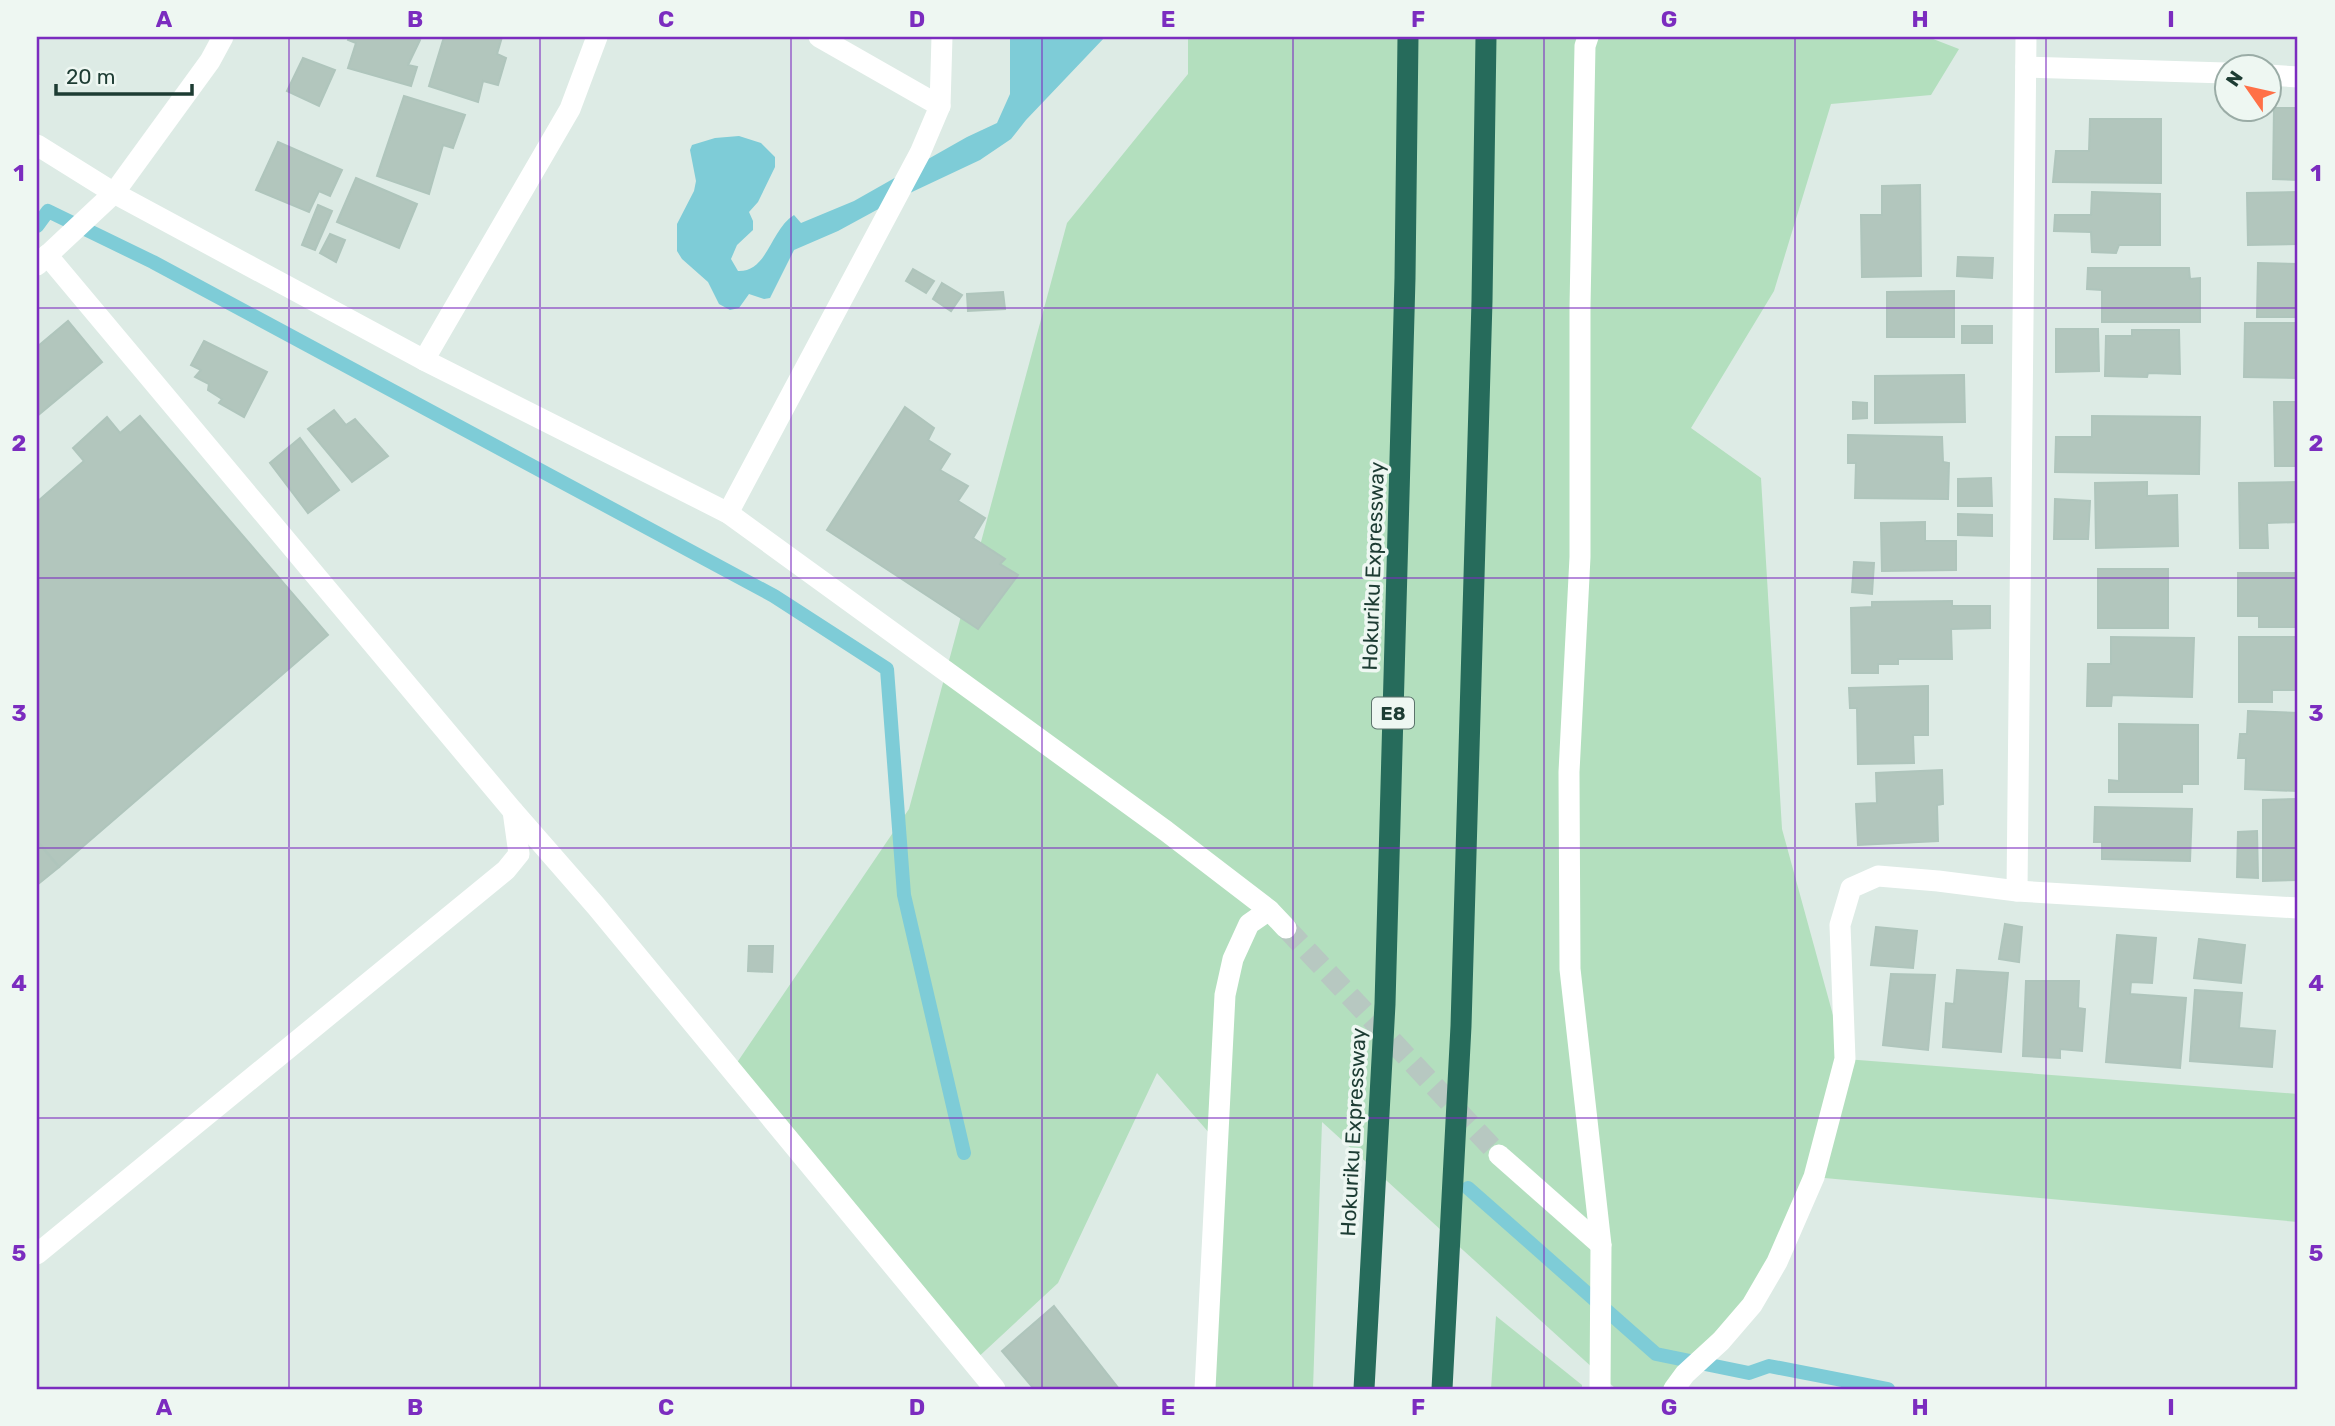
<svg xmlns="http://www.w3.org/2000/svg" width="2335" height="1426" font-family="Rubik,sans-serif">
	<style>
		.green { fill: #b3dfbe }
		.water { fill: #7eccd7 }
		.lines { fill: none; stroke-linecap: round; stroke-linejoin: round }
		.stream { stroke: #7eccd7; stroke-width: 14 }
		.building { fill: #b2c6bd; stroke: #afc5bc; stroke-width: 2 }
		.minor-tunnel { stroke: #b7c8c1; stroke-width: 21; stroke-dasharray: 21 10; stroke-linecap: butt }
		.minor { stroke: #fff; stroke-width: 21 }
		.tertiary { stroke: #fff; stroke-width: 21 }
		.motorway { stroke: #266b5b; stroke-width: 21 }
		.grid { fill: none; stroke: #7b2cbf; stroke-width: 2; stroke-opacity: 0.55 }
		.labels { text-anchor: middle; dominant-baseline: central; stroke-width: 7; stroke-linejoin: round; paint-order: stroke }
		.shield { fill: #eef7f2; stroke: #5c746c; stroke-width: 2 }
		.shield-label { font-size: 19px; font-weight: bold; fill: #1d3c33 }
		.street-label { font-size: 21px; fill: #1d3c33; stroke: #eef7f2 }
		.neatline { fill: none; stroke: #7b2cbf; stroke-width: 2.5 }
		.grid-label { font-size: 23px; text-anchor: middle; font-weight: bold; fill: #7b2cbf }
	</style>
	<rect width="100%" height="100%" fill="#ddebe5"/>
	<!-- green -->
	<g class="green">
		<path d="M 1188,37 L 1928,37 L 1959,49 L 1931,95 L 1831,104 L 1774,291 L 1691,428 L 1761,478 L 1782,829 L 1845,1059 L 2298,1094 L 2298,1222 L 1814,1177 L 1752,1305 L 1679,1389 L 1616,1389 L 1322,1122 L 1313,1389 L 1206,1389 L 1217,1142 L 1157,1073 L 1058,1283 L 973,1362 L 732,1070 L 909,809 L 1067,223 L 1188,74 Z"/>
		<path d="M 1496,1316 L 1582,1385 L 1582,1389 L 1491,1389 Z"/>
	</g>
	<!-- water -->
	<path class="water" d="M 1010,37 L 1105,37 L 1026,120 L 1011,139 L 980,160 L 895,200 L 838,231 L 794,250 L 770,298 L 764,299 L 749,294 L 739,308 L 730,310 L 719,304 L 708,282 L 682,259 L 677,251 L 677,224 L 694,191 L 696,181 L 690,150 L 692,145 L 715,138 L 739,136 L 761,143 L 775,157 L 775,167 L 758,202 L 749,212 L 753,221 L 753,230 L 737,245 L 731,259 L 738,271 C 768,272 770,230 794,215 L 801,223 L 854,201 L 967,137 L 997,123 L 1010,94 Z"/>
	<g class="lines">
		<!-- stream -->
		<g class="stream">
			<path d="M 37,226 L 48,211 L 153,262 L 774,596 L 887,669 L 904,895 L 964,1153"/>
			<path d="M 1468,1188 L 1656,1354 L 1749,1373 L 1769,1366 L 1888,1389"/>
		</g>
	</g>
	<!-- building -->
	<g class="building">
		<path d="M 349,37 L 411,37 L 420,40 L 408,65 L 417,67 L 411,86 L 348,68 L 356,43 L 348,40 Z"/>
		<path d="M 444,37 L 502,37 L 497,54 L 506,58 L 498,85 L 483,81 L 478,102 L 429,86 Z"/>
		<path d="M 303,58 L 335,70 L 319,106 L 287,91 Z"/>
		<path d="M 404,96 L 465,115 L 453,148 L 443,145 L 429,194 L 377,176 Z"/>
		<path d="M 2274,108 L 2298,108 L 2298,180 L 2273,179 Z"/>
		<path d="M 2090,119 L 2161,119 L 2161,183 L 2053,182 L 2056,151 L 2089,151 Z"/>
		<path d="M 278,142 L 342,170 L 330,196 L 319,191 L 309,212 L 256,190 Z"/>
		<path d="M 356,178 L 417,204 L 399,248 L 337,222 Z"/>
		<path d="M 1920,185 L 1921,276 L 1862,277 L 1861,215 L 1882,215 L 1882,186 Z"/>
		<path d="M 2092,192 L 2160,194 L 2160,245 L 2119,245 L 2116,253 L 2092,252 L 2091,232 L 2054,231 L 2055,215 L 2091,215 Z"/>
		<path d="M 2298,192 L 2298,244 L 2248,245 L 2247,193 Z"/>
		<path d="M 318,205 L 332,211 L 315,250 L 302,245 Z"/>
		<path d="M 330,234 L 345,240 L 336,262 L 320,253 Z"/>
		<path d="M 1958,257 L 1993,258 L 1992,278 L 1957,276 Z"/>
		<path d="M 2258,263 L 2298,264 L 2298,317 L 2257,317 Z"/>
		<path d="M 2088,268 L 2189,268 L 2190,279 L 2200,278 L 2200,322 L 2102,322 L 2102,290 L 2087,289 Z"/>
		<path d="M 913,269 L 934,281 L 926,293 L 906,281 Z"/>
		<path d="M 942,283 L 962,295 L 951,311 L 933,299 Z"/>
		<path d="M 1954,291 L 1954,337 L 1887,337 L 1887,292 Z"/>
		<path d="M 1003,292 L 1005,309 L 968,311 L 967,294 Z"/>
		<path d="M 68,321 L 102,362 L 37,416 L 37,347 Z"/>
		<path d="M 2245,323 L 2298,323 L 2298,378 L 2244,377 Z"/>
		<rect x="1962" y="326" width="30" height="17"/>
		<path d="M 2056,329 L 2098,329 L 2099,371 L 2056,372 Z"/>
		<path d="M 2132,330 L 2179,330 L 2180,374 L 2148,373 L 2147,377 L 2105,376 L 2106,336 L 2132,336 Z"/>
		<path d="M 204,341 L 267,372 L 244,417 L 219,403 L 222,399 L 208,390 L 209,384 L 195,377 L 201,370 L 191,365 Z"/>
		<path d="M 1964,375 L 1965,422 L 1875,423 L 1875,376 Z"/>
		<path d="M 1853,402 L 1867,403 L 1867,418 L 1853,419 Z"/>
		<path d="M 2274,402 L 2298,402 L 2298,466 L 2275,466 Z"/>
		<path d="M 905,407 L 934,428 L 928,440 L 950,454 L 940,470 L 968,486 L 958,501 L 985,518 L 973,538 L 1005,559 L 1000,564 L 1018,575 L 978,629 L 827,530 Z"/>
		<path d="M 334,410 L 346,425 L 355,419 L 388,456 L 352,482 L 308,429 Z"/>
		<path d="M 140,416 L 328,635 L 59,867 L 37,841 L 37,502 L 84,461 L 73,448 L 107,417 L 120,433 Z"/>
		<path d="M 2092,416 L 2200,417 L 2199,474 L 2055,472 L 2056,437 L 2092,437 Z"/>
		<path d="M 1848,435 L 1942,437 L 1943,462 L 1949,463 L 1948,499 L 1855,498 L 1856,463 L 1848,463 Z"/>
		<path d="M 300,438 L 339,490 L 308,513 L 270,463 Z"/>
		<path d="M 1991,478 L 1992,506 L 1958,506 L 1958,479 Z"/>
		<path d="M 2147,482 L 2147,496 L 2177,495 L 2178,546 L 2096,548 L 2095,483 Z"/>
		<path d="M 2298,482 L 2298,522 L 2267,523 L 2268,548 L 2240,548 L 2239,483 Z"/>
		<path d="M 2055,499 L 2090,501 L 2088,539 L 2054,539 Z"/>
		<path d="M 1958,514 L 1992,515 L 1992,536 L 1958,535 Z"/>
		<path d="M 1925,522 L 1925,541 L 1956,541 L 1956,570 L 1882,571 L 1881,523 Z"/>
		<path d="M 1854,562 L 1874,563 L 1872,594 L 1852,592 Z"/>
		<rect x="2098" y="569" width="70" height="59"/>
		<path d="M 2238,573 L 2298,573 L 2298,627 L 2259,627 L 2259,616 L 2238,616 Z"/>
		<path d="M 1952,601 L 1952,606 L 1990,606 L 1990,628 L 1951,629 L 1952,659 L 1898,659 L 1898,664 L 1878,664 L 1878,673 L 1852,673 L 1851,608 L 1872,607 L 1872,602 Z"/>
		<path d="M 2111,637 L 2194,638 L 2192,697 L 2112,695 L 2111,706 L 2087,706 L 2088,664 L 2111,664 Z"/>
		<path d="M 2239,637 L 2298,637 L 2298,690 L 2272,690 L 2272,702 L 2239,702 Z"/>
		<path d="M 1928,686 L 1928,735 L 1913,735 L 1914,763 L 1858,764 L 1857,708 L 1850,708 L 1849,688 Z"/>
		<path d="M 2248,711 L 2298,713 L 2297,791 L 2245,789 L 2246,758 L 2238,758 L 2240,734 L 2247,734 Z"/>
		<path d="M 2119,724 L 2198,725 L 2198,784 L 2182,784 L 2182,792 L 2109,792 L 2109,780 L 2119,781 Z"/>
		<path d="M 1942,770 L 1943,804 L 1937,805 L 1938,841 L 1858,845 L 1856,804 L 1877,803 L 1876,773 Z"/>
		<path d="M 2295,799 L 2296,814 L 2298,814 L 2298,880 L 2263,881 L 2263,800 Z"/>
		<path d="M 2095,807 L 2192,809 L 2190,861 L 2102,859 L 2102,842 L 2094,842 Z"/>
		<path d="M 2257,831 L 2258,878 L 2237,877 L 2238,832 Z"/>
		<path d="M 37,841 L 59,867 L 37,885 Z"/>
		<path d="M 2005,924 L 2022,927 L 2019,962 L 1999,959 Z"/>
		<path d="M 1876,927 L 1917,931 L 1913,968 L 1871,965 Z"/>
		<path d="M 2117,935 L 2156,938 L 2152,983 L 2131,982 L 2130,994 L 2186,998 L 2180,1068 L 2106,1062 Z"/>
		<path d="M 2199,939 L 2245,945 L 2241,983 L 2194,978 Z"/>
		<path d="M 749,946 L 773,946 L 772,972 L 748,971 Z"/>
		<path d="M 1957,970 L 2008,973 L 2001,1052 L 1943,1047 L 1946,1003 L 1954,1004 Z"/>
		<path d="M 1891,974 L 1935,975 L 1928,1050 L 1883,1045 Z"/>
		<path d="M 2026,981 L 2079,981 L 2078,1008 L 2085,1009 L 2082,1051 L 2060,1049 L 2060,1058 L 2023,1056 Z"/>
		<path d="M 2195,990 L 2242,993 L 2239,1028 L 2275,1031 L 2272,1067 L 2190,1061 Z"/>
		<path d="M 1054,1306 L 1119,1389 L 1034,1389 L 1002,1351 Z"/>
	</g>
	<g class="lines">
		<!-- minor-tunnel -->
		<path class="minor-tunnel" d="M 1286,928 L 1499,1155"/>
		<!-- minor -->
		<g class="minor">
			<path d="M 819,37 L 940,106 L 942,37"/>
			<path d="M 1588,37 L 1585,46 L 1580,307 L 1580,557 L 1569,772 L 1570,969 L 1601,1245 L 1600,1389"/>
			<path d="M 2026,67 L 2226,73"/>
			<path d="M 2268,75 L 2298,77"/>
			<path d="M 37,145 L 114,193 L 424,360 L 570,109 L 597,37"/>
			<path d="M 424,360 L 728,513 L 1166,831 L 1269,910 L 1286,928"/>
			<path d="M 728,513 L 920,153 L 940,106"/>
			<path d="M 513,811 L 596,906 L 995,1389"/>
			<path d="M 2017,891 L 2026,37"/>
			<path d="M 1499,1155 L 1601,1245"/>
			<path d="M 37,1254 L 506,870 L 519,854 L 513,811 L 47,255"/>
			<path d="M 1205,1389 L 1225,995 L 1233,959 L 1249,924 L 1269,910"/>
			<path d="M 1674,1389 L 1685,1374 L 1721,1341 L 1752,1305 L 1777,1262 L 1814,1177 L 1845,1059 L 1840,925 L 1851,888 L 1878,876 L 1938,881 L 2017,891 L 2298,908"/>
		</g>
		<!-- tertiary -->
		<path class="tertiary" d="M 37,265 L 114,193 L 210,61 L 223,37"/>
		<!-- motorway -->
		<g class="motorway">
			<path d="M 1364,1389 L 1385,1004 L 1405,278 L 1408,37"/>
			<path d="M 1442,1389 L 1461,1026 L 1482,301 L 1486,37"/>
		</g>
	</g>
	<!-- grid -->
	<path class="grid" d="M 289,37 L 289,1389M 540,37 L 540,1389M 791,37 L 791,1389M 1042,37 L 1042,1389M 1293,37 L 1293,1389M 1544,37 L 1544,1389M 1795,37 L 1795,1389M 2046,37 L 2046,1389M 37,308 L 2298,308M 37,578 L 2298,578M 37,848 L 2298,848M 37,1118 L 2298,1118"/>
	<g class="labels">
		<!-- shield labels -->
		<rect class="shield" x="1372" y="697.5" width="42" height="31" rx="5"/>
		<g class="shield-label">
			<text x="1393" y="713">E8</text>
		</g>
		<!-- street labels -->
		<g class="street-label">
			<text transform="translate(1373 566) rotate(-88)">Hokuriku Expressway</text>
			<text transform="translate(1353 1132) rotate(-87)">Hokuriku Expressway</text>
		</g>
	</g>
	<!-- border -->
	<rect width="2335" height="1426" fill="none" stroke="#eef7f2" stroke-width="77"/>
	<!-- north arrow -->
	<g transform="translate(2248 88) rotate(304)"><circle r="33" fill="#eef7f2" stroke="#9aaca6" stroke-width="2"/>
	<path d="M0-5L12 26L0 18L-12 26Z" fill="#ff7047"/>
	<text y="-10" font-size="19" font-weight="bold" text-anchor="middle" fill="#1d3c33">N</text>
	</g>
	<!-- scale -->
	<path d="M56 84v10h136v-10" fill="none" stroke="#1d3c33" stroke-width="3.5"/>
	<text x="66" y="84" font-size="21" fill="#1d3c33" stroke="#eef7f2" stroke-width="5" paint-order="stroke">20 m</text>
	<rect x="38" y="38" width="2258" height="1350" class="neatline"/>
	<g class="grid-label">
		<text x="164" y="27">A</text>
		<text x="415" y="27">B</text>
		<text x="666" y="27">C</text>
		<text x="917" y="27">D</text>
		<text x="1168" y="27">E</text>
		<text x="1418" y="27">F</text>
		<text x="1669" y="27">G</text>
		<text x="1920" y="27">H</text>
		<text x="2171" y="27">I</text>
		<text x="19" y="181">1</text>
		<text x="2316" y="181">1</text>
		<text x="19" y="451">2</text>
		<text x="2316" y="451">2</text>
		<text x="19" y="721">3</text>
		<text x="2316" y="721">3</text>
		<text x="19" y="991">4</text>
		<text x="2316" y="991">4</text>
		<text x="19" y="1261">5</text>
		<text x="2316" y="1261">5</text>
		<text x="164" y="1415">A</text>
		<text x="415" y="1415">B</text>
		<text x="666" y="1415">C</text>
		<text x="917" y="1415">D</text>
		<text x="1168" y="1415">E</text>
		<text x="1418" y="1415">F</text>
		<text x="1669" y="1415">G</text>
		<text x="1920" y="1415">H</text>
		<text x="2171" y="1415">I</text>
	</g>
</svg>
